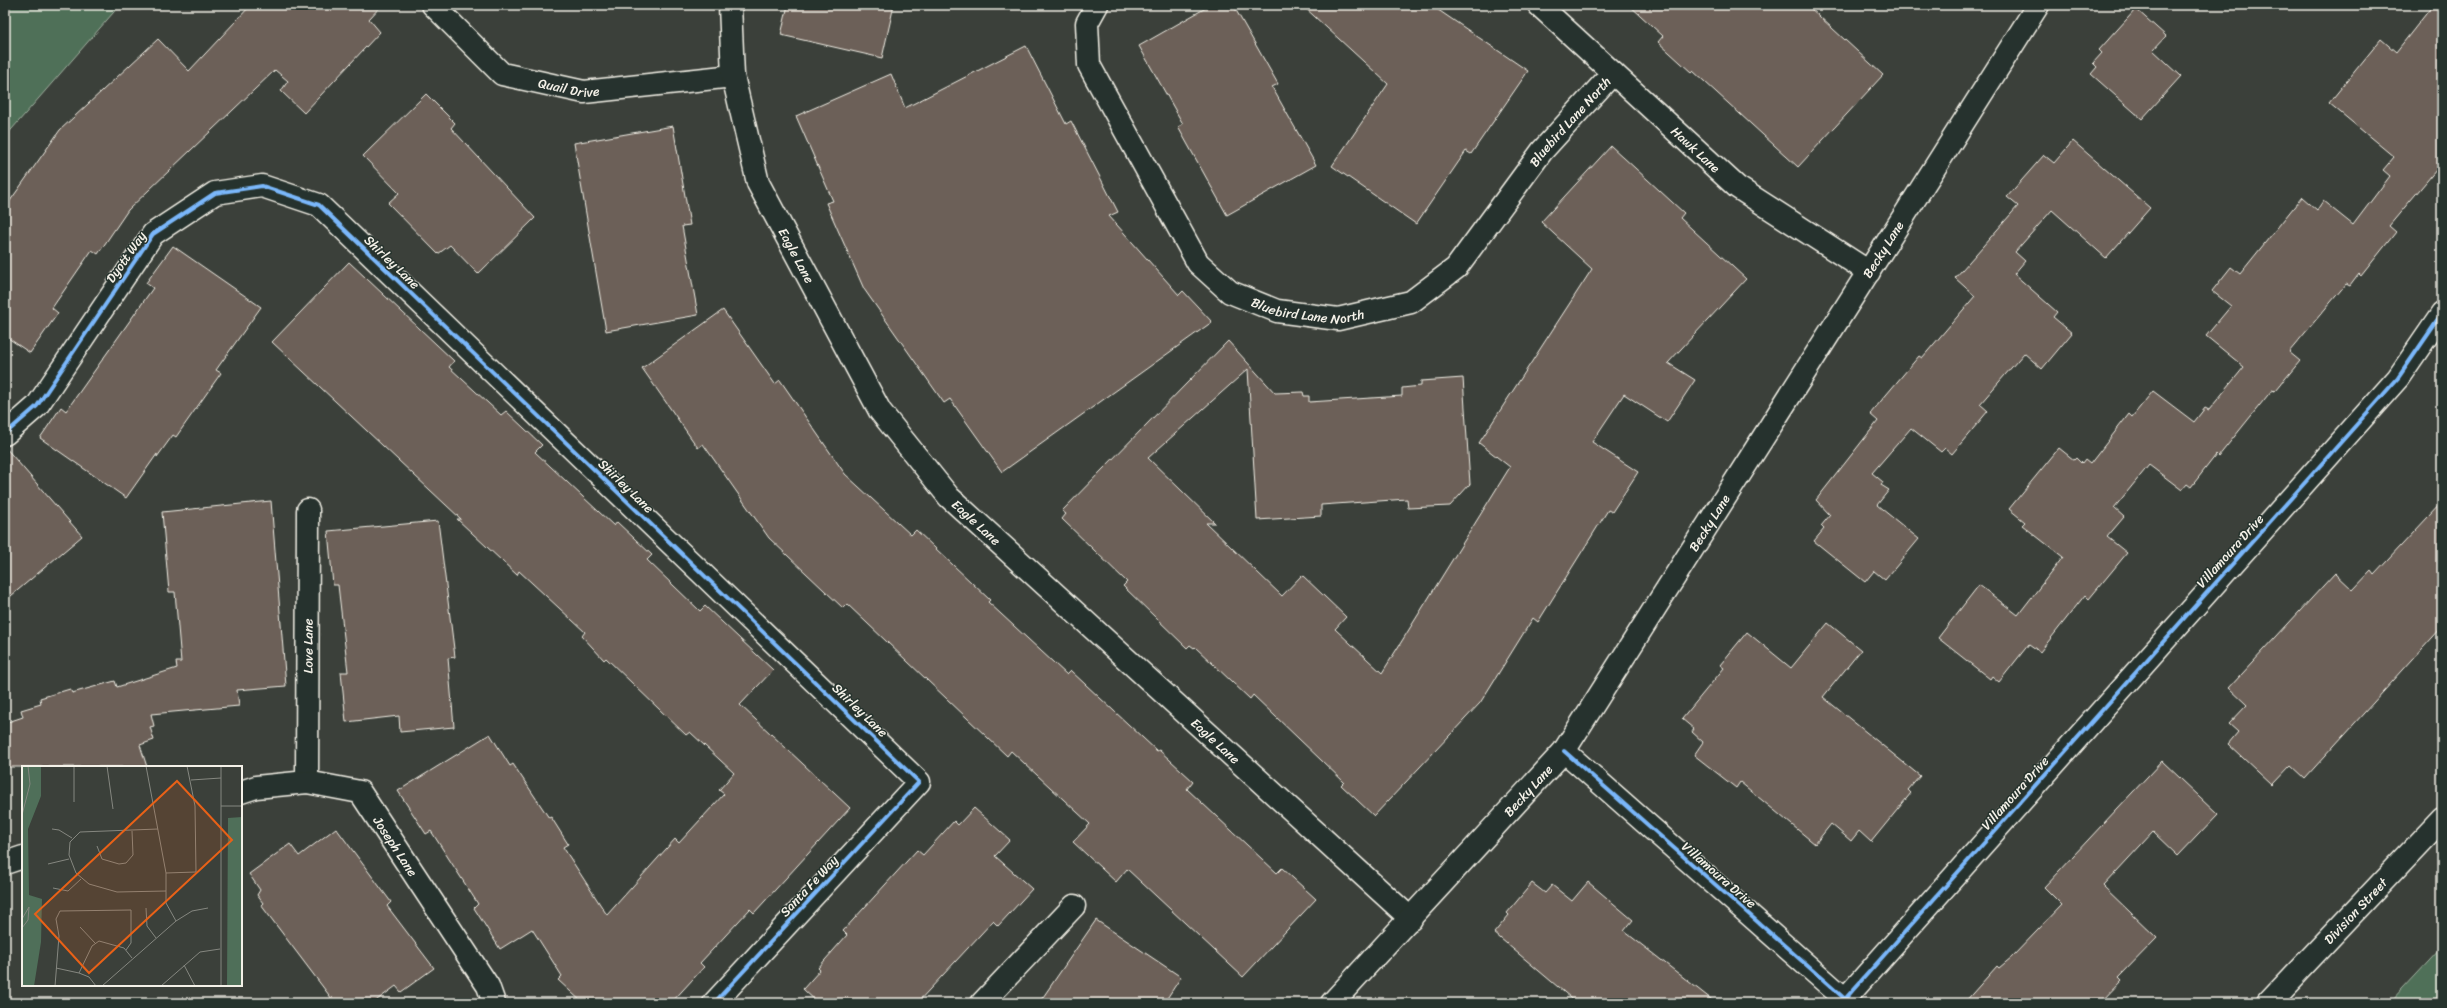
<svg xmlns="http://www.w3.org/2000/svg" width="2447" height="1008" font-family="Sriracha,sans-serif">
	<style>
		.green { fill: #4f6f59; stroke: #a2b0a0 }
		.building { fill: #6c6058; stroke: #f4f1e8 }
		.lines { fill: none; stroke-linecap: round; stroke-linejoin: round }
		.street-casing { stroke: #f4f1e8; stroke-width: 25 }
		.secondary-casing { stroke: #f4f1e8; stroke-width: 25 }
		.street { stroke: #26332d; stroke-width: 22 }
		.secondary { stroke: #26332d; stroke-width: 22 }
		.cycleway-casing { stroke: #26332d; stroke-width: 6 }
		.cycleway { stroke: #7ab7fb; stroke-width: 4 }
		.labels { text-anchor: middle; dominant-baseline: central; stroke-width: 3; stroke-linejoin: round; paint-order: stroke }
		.street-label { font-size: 13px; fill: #f4f1e8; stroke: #26332d }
		.inset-road { fill: none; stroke: #858780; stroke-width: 1 }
		.view { fill: #e96117; fill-opacity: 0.15; stroke: #e96117; stroke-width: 2 }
		.inset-edge { fill: none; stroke: #f4f1e8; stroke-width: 2 }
	</style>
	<rect width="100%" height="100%" fill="#3b403a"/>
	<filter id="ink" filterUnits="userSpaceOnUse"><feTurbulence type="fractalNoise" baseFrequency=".025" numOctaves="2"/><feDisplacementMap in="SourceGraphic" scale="8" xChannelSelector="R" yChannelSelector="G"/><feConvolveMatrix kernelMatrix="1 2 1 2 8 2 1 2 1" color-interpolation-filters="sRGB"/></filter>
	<g filter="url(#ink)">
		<!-- green -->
		<g class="green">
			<path d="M 5,5 L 120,5 L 5,137 Z"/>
			<path d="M 2442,947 L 2442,1003 L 2390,1003 Z"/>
		</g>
		<!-- building -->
		<g class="building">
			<path d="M 251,5 L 382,5 L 369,19 L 380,32 L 304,113 L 281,91 L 288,81 L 275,70 L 128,210 L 98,254 L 92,250 L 52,308 L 58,313 L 30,353 L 5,336 L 5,208 L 60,130 L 158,39 L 189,71 Z"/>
			<path d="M 788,5 L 894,5 L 882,58 L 781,35 Z"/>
			<path d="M 1211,5 L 1233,5 L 1278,84 L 1272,87 L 1316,165 L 1227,215 L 1178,127 L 1183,124 L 1139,46 Z"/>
			<path d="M 1302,5 L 1431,5 L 1528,71 L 1471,154 L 1466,151 L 1416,224 L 1332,166 L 1388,84 Z"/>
			<path d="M 1629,5 L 1807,5 L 1883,75 L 1798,167 L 1693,71 L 1692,73 L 1658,42 L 1663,36 Z"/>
			<path d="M 2433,5 L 2442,5 L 2442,163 L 2389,226 L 2396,232 L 2361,276 L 2359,274 L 2350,286 L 2346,284 L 2289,352 L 2300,361 L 2275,391 L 2272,390 L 2218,457 L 2216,455 L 2191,487 L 2187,484 L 2182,490 L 2149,465 L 2114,508 L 2124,517 L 2107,537 L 2127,553 L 2089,599 L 2085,595 L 2040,652 L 2029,644 L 1999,682 L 1992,676 L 1990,679 L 1938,638 L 1979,585 L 2018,615 L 2063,557 L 2022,525 L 2025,522 L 2009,509 L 2059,448 L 2074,460 L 2076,458 L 2082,464 L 2085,460 L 2090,464 L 2129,414 L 2132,417 L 2153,391 L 2194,422 L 2205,408 L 2209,410 L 2244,367 L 2206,336 L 2231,306 L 2212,291 L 2231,267 L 2240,274 L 2302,197 L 2317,210 L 2323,201 L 2353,225 L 2390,176 L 2383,170 L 2394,157 L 2329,103 L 2381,39 L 2396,52 Z"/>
			<path d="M 2136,9 L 2166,36 L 2153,50 L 2181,76 L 2142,119 L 2091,74 L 2097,67 L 2093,63 L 2102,53 L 2099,50 Z"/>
			<path d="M 1026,46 L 1066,124 L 1071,121 L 1118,212 L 1109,216 L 1179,295 L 1183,291 L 1212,322 L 1002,472 L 950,399 L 944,403 L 864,289 L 826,203 L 833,201 L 796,116 L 891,74 L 905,108 Z"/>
			<path d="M 426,94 L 455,123 L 451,128 L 535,218 L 478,274 L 450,245 L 438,254 L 388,203 L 399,193 L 363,156 Z"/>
			<path d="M 673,126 L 690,225 L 682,226 L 698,315 L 606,331 L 574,143 Z"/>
			<path d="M 2073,141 L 2150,208 L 2106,258 L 2052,210 L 2015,252 L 2025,261 L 2014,274 L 2057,312 L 2053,317 L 2072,333 L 2042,369 L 2024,353 L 1980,404 L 1988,411 L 1952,454 L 1945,448 L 1941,452 L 1911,428 L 1872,473 L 1883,482 L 1881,485 L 1889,490 L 1877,505 L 1919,539 L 1885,580 L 1874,571 L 1865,582 L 1814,541 L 1824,529 L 1821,526 L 1830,515 L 1816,500 L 1878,421 L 1870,414 L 1919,356 L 1922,358 L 1975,296 L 1955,278 L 2018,206 L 2007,197 L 2044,155 L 2054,163 Z"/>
			<path d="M 1611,146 L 1684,213 L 1680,218 L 1746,279 L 1668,363 L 1695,380 L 1667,422 L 1624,394 L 1592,442 L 1638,472 L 1612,512 L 1608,510 L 1538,622 L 1533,618 L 1480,703 L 1374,816 L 1341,785 L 1344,782 L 1253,695 L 1250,699 L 1195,647 L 1194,648 L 1190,645 L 1187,648 L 1123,586 L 1127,582 L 1062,519 L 1066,514 L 1062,511 L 1228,341 L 1275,393 L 1303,392 L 1304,396 L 1309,396 L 1309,402 L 1402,396 L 1402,388 L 1421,386 L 1421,381 L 1463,378 L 1470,484 L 1450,506 L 1408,508 L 1407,499 L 1321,505 L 1321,516 L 1257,520 L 1248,369 L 1148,458 L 1215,523 L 1206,523 L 1282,596 L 1302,575 L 1346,617 L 1335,629 L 1382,673 L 1510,467 L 1479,443 L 1592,269 L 1541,222 Z"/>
			<path d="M 173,246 L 261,307 L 216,370 L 221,373 L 176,437 L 173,435 L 157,457 L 157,454 L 126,498 L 40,438 L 61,407 L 66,411 L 153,288 L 146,283 Z"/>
			<path d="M 349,262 L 454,361 L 449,367 L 501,415 L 506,411 L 542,445 L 535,452 L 614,526 L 617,522 L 652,555 L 647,560 L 700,611 L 705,606 L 773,670 L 740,705 L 850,808 L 754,913 L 750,909 L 700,963 L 704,967 L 671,1003 L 583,1003 L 558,980 L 562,976 L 532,929 L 500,949 L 474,908 L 478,904 L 431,831 L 426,834 L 398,791 L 490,734 L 510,766 L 513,764 L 549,818 L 551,817 L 568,844 L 563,847 L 607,915 L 675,839 L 679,843 L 724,794 L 719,790 L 734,773 L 690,732 L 686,735 L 606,658 L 604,660 L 582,636 L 585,632 L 519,571 L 517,575 L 457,519 L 461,519 L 272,342 Z"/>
			<path d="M 723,310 L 775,384 L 780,380 L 845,474 L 911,535 L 916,530 L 990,600 L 988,602 L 1067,675 L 1071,671 L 1157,751 L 1159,750 L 1193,781 L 1187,789 L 1277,873 L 1282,868 L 1316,899 L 1243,977 L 1127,869 L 1116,882 L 1073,842 L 1090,824 L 1011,751 L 1007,756 L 847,604 L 843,608 L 769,538 L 703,444 L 698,448 L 642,368 Z"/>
			<path d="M 5,447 L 82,536 L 5,601 Z"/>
			<path d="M 271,501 L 286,686 L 237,690 L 239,706 L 151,714 L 154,726 L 150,727 L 154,740 L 140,745 L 147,767 L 5,767 L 5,723 L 23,717 L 21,710 L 41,704 L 40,698 L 70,689 L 72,693 L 115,681 L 117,687 L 177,668 L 176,662 L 181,662 L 175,592 L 169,592 L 162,512 Z"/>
			<path d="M 2442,502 L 2442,627 L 2305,778 L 2291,765 L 2272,785 L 2228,744 L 2238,732 L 2229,724 L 2247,705 L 2229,688 L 2335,573 L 2353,590 L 2371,571 L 2374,575 Z"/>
			<path d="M 438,521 L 455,657 L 448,658 L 454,727 L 400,732 L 399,716 L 346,722 L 341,672 L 348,672 L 338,585 L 333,585 L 328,531 Z"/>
			<path d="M 1828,623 L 1861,650 L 1823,697 L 1920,776 L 1908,790 L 1911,793 L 1871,842 L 1859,831 L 1851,841 L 1831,824 L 1815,844 L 1740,782 L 1736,788 L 1694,755 L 1703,742 L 1692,732 L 1694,729 L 1682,719 L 1724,668 L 1720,665 L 1747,632 L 1791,668 Z"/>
			<path d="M 2162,761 L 2218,814 L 2178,856 L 2153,832 L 2103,886 L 2157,938 L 2119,977 L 2122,980 L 2100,1003 L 1964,1003 L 1997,966 L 1999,968 L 2012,957 L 2062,905 L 2044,887 Z"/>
			<path d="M 974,808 L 1010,840 L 995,856 L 1032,889 L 998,926 L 993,921 L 917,1003 L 818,1003 L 803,989 L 820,970 L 818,968 L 847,935 L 843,931 L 917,850 L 923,855 L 954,821 L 958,825 Z"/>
			<path d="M 336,828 L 391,902 L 387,906 L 434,968 L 401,992 L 396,986 L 373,1003 L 335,1003 L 261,905 L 263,903 L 257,895 L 260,890 L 249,874 L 290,844 L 299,856 Z"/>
			<path d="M 1588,882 L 1633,920 L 1624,931 L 1716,1003 L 1577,1003 L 1494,933 L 1509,915 L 1507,913 L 1532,883 L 1545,893 L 1552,885 L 1572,901 Z"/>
			<path d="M 1096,920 L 1181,977 L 1164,1003 L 1039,1003 Z"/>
		</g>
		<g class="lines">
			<defs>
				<g id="street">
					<path id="s1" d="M 433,5 L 502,74 L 584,92 L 733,76"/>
					<path id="s2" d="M 730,5 L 733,76 L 758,183 L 880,411 L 949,497 L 1411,919"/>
					<path id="s3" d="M 1097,5 L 1087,23 L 1089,65 L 1198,263 L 1230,292 L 1277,311 L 1338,319 L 1411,302 L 1456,268 L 1542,151 L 1613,73"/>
					<path id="s4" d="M 1539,5 L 1737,187 L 1869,272"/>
					<path d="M 5,434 L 37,406 L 153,234 L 215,193 L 262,186 L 319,205 L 919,782 L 714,1003"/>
					<path d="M 1564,751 L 1845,999 L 2398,378 L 2442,314"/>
					<path id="s5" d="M 307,782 L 308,510"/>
					<path id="s6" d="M 241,792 L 256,787 L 307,782 L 360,792 L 488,986 L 494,1003"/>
					<path d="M 5,863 L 23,857"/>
					<path d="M 982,1003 L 1074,906"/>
					<path id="s7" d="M 1332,1003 L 1564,751 L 2038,5"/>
				</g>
				<g id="secondary">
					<path id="s8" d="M 2268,1003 L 2442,819"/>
				</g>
			</defs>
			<!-- street casing -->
			<use href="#street" class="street-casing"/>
			<!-- secondary casing -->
			<use href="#secondary" class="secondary-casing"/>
			<!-- street -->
			<use href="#street" class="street"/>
			<!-- secondary -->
			<use href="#secondary" class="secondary"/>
			<defs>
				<g id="cycleway">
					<path d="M 5,434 L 37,406 L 153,234 L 215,193 L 262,186 L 319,205 L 919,782 L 714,1003"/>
					<path d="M 1564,751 L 1845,999 L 2398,378 L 2442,314"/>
				</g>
			</defs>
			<!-- cycleway casing -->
			<use href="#cycleway" class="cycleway-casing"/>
			<!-- cycleway -->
			<use href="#cycleway" class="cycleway"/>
		</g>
	</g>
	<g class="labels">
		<!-- street labels -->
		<g class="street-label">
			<text stroke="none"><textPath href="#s1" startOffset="166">Quail Drive</textPath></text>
			<text stroke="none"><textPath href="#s3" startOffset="761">Bluebird Lane North</textPath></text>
			<text stroke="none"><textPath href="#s4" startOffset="213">Hawk Lane</textPath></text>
			<text stroke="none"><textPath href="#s7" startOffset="937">Becky Lane</textPath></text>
			<text stroke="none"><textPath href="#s2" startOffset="263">Eagle Lane</textPath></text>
			<text transform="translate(126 257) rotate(-55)">Dyott Way</text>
			<text transform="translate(392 262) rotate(44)">Shirley Lane</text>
			<text stroke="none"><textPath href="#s3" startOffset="413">Bluebird Lane North</textPath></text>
			<text transform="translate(626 486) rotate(44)">Shirley Lane</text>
			<text stroke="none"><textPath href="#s2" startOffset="587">Eagle Lane</textPath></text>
			<text stroke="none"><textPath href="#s7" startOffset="613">Becky Lane</textPath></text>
			<text transform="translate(2230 551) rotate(-48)">Villamoura Drive</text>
			<text stroke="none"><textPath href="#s5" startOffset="136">Love Lane</textPath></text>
			<text transform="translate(860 710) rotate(44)">Shirley Lane</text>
			<text stroke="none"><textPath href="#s2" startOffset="911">Eagle Lane</textPath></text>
			<text stroke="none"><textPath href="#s7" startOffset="289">Becky Lane</textPath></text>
			<text transform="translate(2015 793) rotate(-48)">Villamoura Drive</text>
			<text stroke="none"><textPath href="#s6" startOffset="186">Joseph Lane</textPath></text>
			<text transform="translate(1719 875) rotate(41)">Villamoura Drive</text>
			<text transform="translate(809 886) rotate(-47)">Santa Fe Way</text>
			<text stroke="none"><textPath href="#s8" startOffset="127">Division Street</textPath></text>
		</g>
	</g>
	<!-- overview -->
	<g transform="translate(22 766)">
		<rect width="220" height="220" fill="#3b403a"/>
		<path d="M 0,0 L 19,0 L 19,30 L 6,63 L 7,129 L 20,133 L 19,176 L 12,220 L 0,220 ZM 220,51 L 220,220 L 205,220 L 206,52 Z" fill="#4f6f59"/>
		<path class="inset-road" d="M 85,0 L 91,43M 124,0 L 144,107 L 144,137 L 154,155M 169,14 L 199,12M 52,36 L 52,0M 199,40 L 220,40M 0,49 L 8,18 L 6,0M 30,63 L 37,64 L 50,72M 136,63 L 58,66 L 48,76 L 47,89 L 54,107 L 67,118 L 95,126 L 144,125M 75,80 L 80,93 L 97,98 L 104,97 L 111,89 L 110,65M 26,98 L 47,93M 144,107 L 174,106 L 173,40 L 165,0M 31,122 L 46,125 L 59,113M 124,142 L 125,160 L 134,172M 0,153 L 7,141 L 6,154 L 0,162M 58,161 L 73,177M 162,199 L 173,220M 34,202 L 57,207 L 67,211 L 74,220M 57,207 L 70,180 L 77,175 L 102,182 L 110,192M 33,220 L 37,170 L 34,153 L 38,145 L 109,144 L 109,177 L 104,184M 80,220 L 154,155 L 170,145 L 186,142M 139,220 L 178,186 L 198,183M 199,220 L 199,0"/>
		<path class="view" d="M 155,15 L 210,74 L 67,207 L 13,148 Z"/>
		<rect width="220" height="220" class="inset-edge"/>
	</g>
	<!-- margin -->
	<rect width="2447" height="1008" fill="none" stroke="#26332d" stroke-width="20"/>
	<rect x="10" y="10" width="2427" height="988" fill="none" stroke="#f4f1e8" stroke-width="1.5" filter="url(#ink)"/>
</svg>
